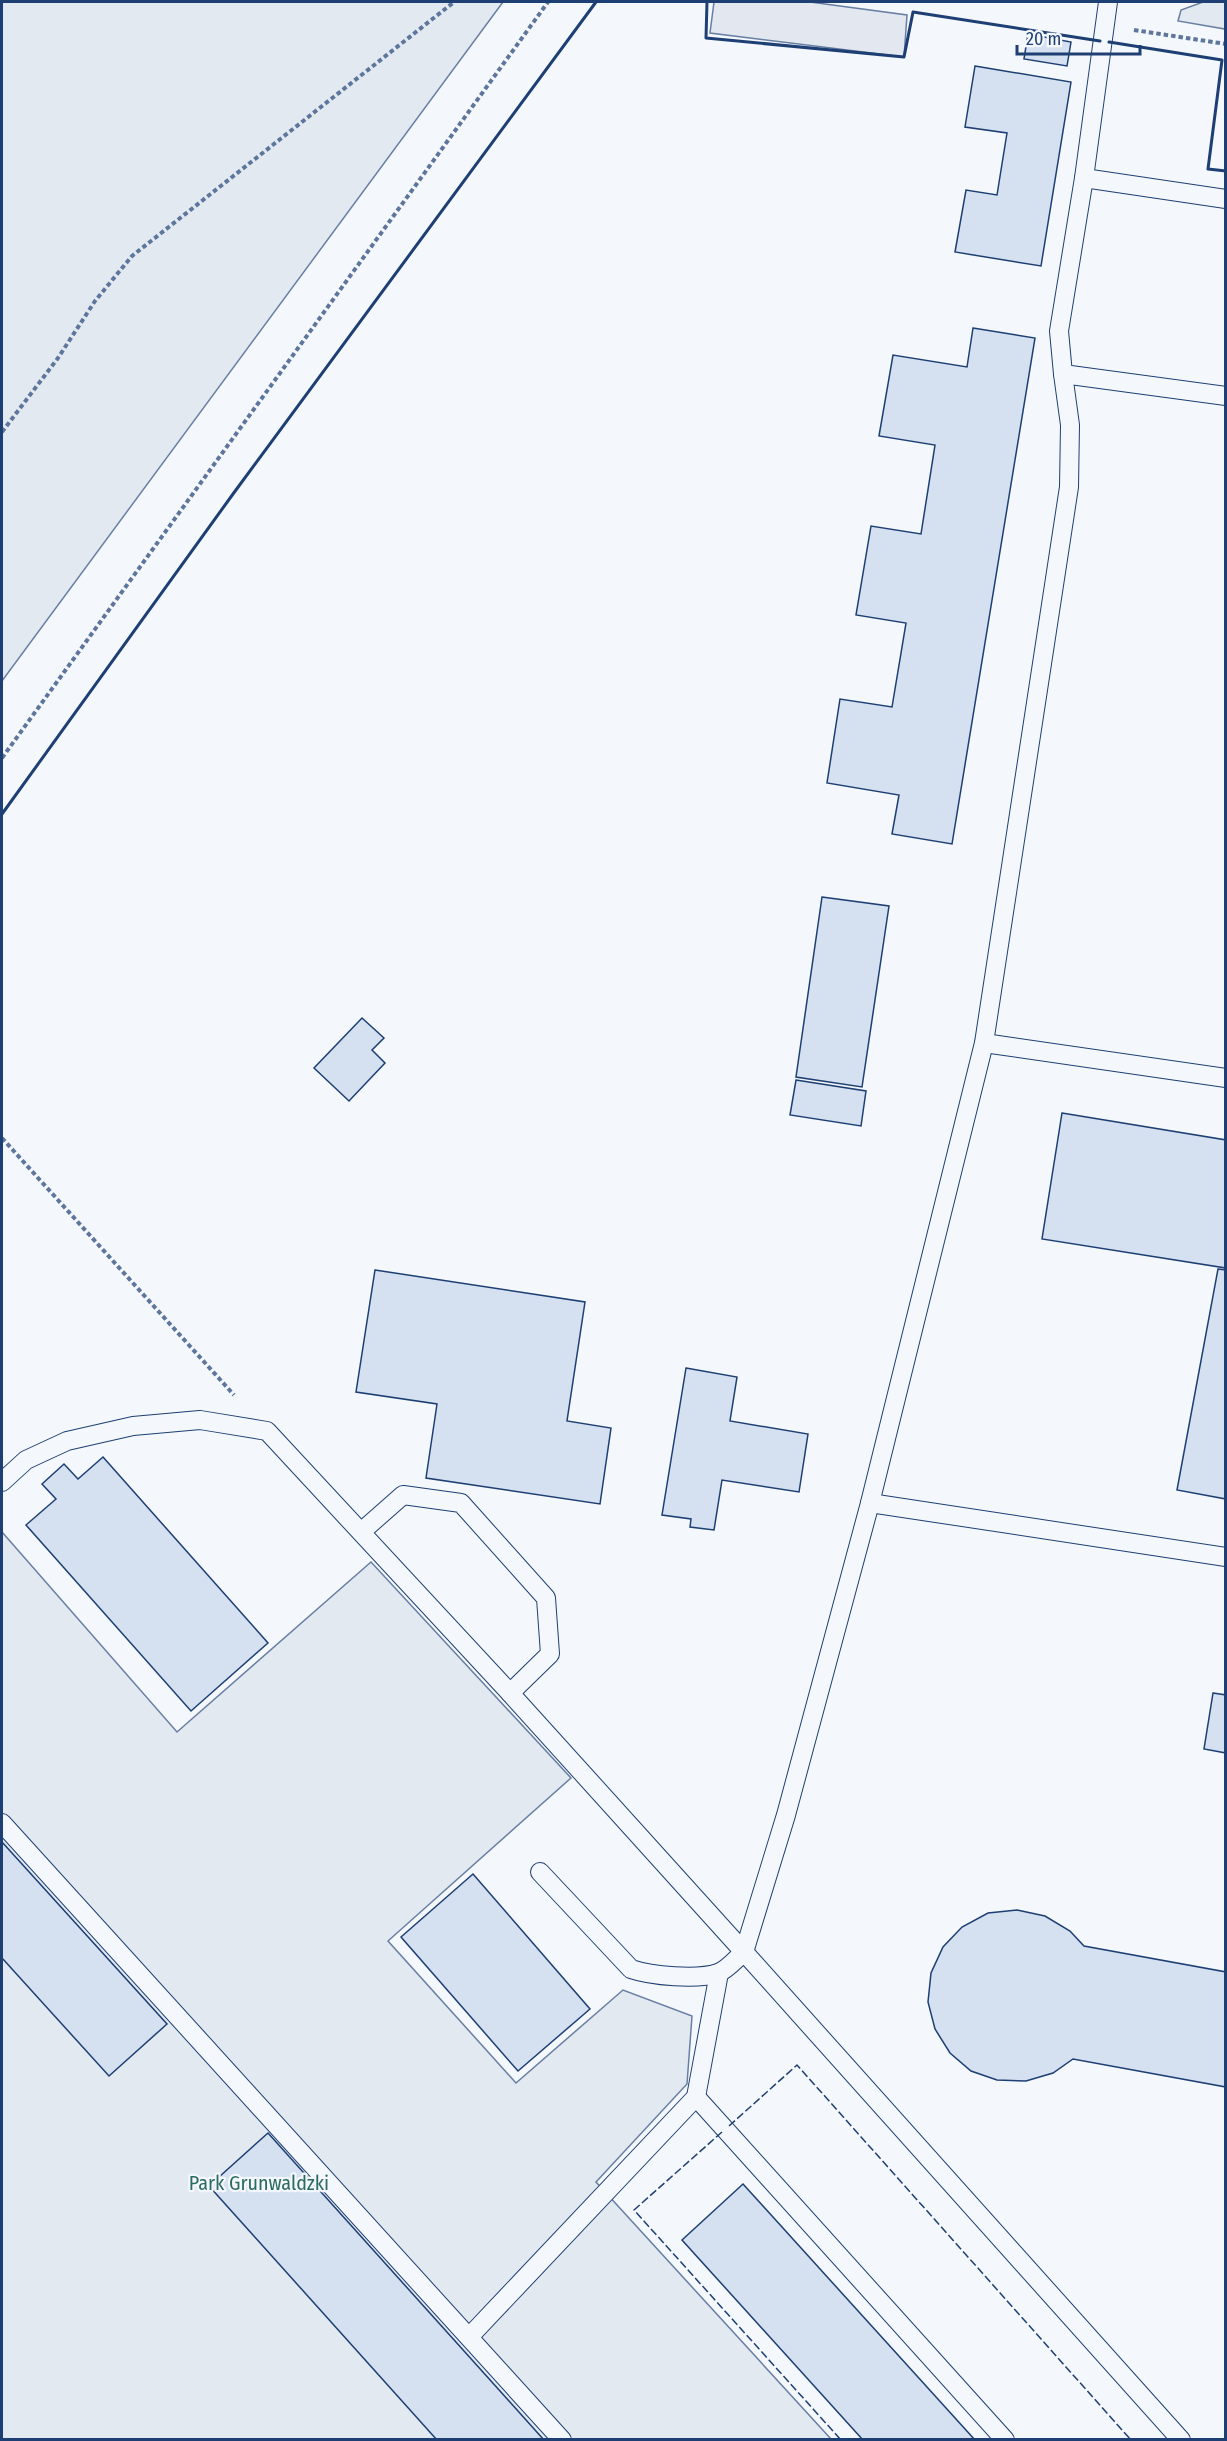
<svg xmlns="http://www.w3.org/2000/svg" width="1227" height="2441" font-family="'Fira Sans Condensed',sans-serif">
	<style>
		.green { fill: #e3e9f0; stroke: #687fa3; stroke-width: 1.5 }
		.parking { fill: #e3e8f0; stroke: #687fa3; stroke-width: 1.5 }
		.building { fill: #d5e0f0; stroke: #1d3f73; stroke-width: 1.5 }
		.lines { fill: none; stroke-linecap: round; stroke-linejoin: round }
		.service-casing { stroke: #1d3f73; stroke-width: 20 }
		.path { stroke: #5e769c; stroke-width: 4; stroke-dasharray: 4.5 3; stroke-linecap: butt }
		.service { stroke: #f4f7fb; stroke-width: 18 }
		.fence { stroke: #1d3f73; stroke-width: 1.5; stroke-dasharray: 8 3; stroke-linecap: butt }
		.wall { stroke: #1d3f73; stroke-width: 3 }
		.labels { text-anchor: middle; dominant-baseline: central; stroke-width: 4.5; stroke-linejoin: round; paint-order: stroke }
		.park-label { font-size: 20px; fill: #2c6c60; stroke: #f4f7fb }
	</style>
	<rect width="100%" height="100%" fill="#f4f7fb"/>
	<!-- green -->
	<g class="green">
		<path d="M 2,2 L 503,2 L 2,681 Z"/>
		<path d="M 1203,2 L 1225,2 L 1225,29 L 1178,21 L 1181,10 Z"/>
		<path d="M 2,1532 L 177,1732 L 371,1562 L 571,1778 L 388,1941 L 516,2083 L 623,1990 L 692,2016 L 687,2084 L 596,2182 L 831,2439 L 2,2439 Z"/>
	</g>
	<!-- parking -->
	<path class="parking" d="M 714,2 L 810,2 L 907,15 L 904,57 L 710,33 Z"/>
	<!-- building -->
	<g class="building">
		<path d="M 1028,34 L 1071,42 L 1067,66 L 1024,59 Z"/>
		<path d="M 975,66 L 1071,82 L 1041,266 L 955,252 L 966,190 L 997,195 L 1007,133 L 965,127 Z"/>
		<path d="M 973,328 L 1035,338 L 952,844 L 892,834 L 899,795 L 827,783 L 840,699 L 892,707 L 906,623 L 856,615 L 871,526 L 921,534 L 935,445 L 879,436 L 893,355 L 967,367 Z"/>
		<path d="M 822,897 L 889,906 L 862,1087 L 796,1077 Z"/>
		<path d="M 362,1018 L 384,1038 L 372,1050 L 385,1063 L 349,1101 L 314,1068 Z"/>
		<path d="M 796,1080 L 866,1091 L 861,1126 L 790,1115 Z"/>
		<path d="M 1062,1113 L 1226,1140 L 1226,1268 L 1042,1239 Z"/>
		<path d="M 1218,1269 L 1226,1270 L 1226,1499 L 1177,1490 Z"/>
		<path d="M 375,1270 L 585,1302 L 567,1421 L 611,1428 L 600,1504 L 426,1478 L 437,1404 L 356,1392 Z"/>
		<path d="M 686,1368 L 737,1377 L 730,1421 L 808,1434 L 799,1492 L 722,1480 L 714,1530 L 690,1527 L 691,1519 L 662,1515 Z"/>
		<path d="M 103,1457 L 268,1643 L 191,1711 L 26,1525 L 56,1499 L 42,1484 L 64,1464 L 78,1479 Z"/>
		<path d="M 1213,1693 L 1226,1695 L 1226,1753 L 1204,1749 Z"/>
		<path d="M 2,1842 L 167,2024 L 109,2076 L 2,1958 Z"/>
		<path d="M 473,1874 L 590,2009 L 518,2071 L 401,1937 Z"/>
		<path d="M 1017,1910 L 1045,1916 L 1070,1931 L 1084,1946 L 1226,1972 L 1226,2087 L 1073,2059 L 1053,2073 L 1026,2081 L 997,2080 L 971,2071 L 950,2053 L 935,2029 L 928,2002 L 931,1973 L 943,1947 L 962,1927 L 988,1913 Z"/>
		<path d="M 268,2133 L 544,2440 L 437,2440 L 209,2186 Z"/>
		<path d="M 743,2184 L 975,2440 L 863,2440 L 682,2240 Z"/>
	</g>
	<g class="lines">
		<defs>
			<g id="service">
				<path d="M 1108,2 L 1084,178 L 1059,331 L 1063,374 L 1226,396"/>
				<path d="M 1084,178 L 1226,199"/>
				<path d="M 984,1043 L 1226,1078"/>
				<path d="M 2,1482 L 26,1460 L 67,1441 L 133,1426 L 200,1420 L 267,1431 L 510,1693 L 744,1952 L 786,1815 L 870,1503 L 1226,1557"/>
				<path d="M 870,1503 L 984,1043 L 1069,487 L 1070,425 L 1063,374"/>
				<path d="M 361,1532 L 403,1495 L 461,1503 L 546,1598 L 550,1654 L 510,1693"/>
				<path d="M 2,1823 L 562,2440"/>
				<path d="M 540,1872 L 631,1969 C 651,1976 698,1980 718,1973 C 727,1970 736,1959 744,1952 L 1181,2440"/>
				<path d="M 696,2097 L 1005,2440"/>
				<path d="M 470,2336 L 696,2097 L 719,1973"/>
			</g>
		</defs>
		<!-- service casing -->
		<use href="#service" class="service-casing"/>
		<!-- path -->
		<g class="path">
			<path d="M 1134,30 L 1226,44"/>
			<path d="M 2,432 L 58,358 L 95,301 L 132,256 L 454,2"/>
			<path d="M 2,758 L 548,2"/>
			<path d="M 2,1138 L 234,1395"/>
		</g>
		<!-- service -->
		<use href="#service" class="service"/>
		<!-- fence -->
		<g class="fence">
			<path d="M 729,2126 L 797,2065 L 1131,2440"/>
			<path d="M 722,2132 L 634,2210 L 841,2440"/>
		</g>
		<!-- wall -->
		<g class="wall">
			<path d="M 707,2 L 706,38 L 904,57 L 913,12 L 1100,41"/>
			<path d="M 1109,42 L 1222,60 L 1208,169 L 1226,171"/>
			<path d="M 2,814 L 233,494 L 596,2"/>
		</g>
	</g>
	<g class="labels">
		<!-- park labels -->
		<g class="park-label">
			<text x="259" y="2183">Park Grunwaldzki</text>
		</g>
	</g>
	<!-- border -->
	<rect width="1227" height="2441" fill="none" stroke="#1d3f73" stroke-width="6"/>
	<!-- scale -->
	<path d="M1017 45v9h123v-9" fill="none" stroke="#1d3f73" stroke-width="3"/>
	<text x="1026" y="45" font-size="18" fill="#1d3f73" stroke="#f4f7fb" stroke-width="4.5" paint-order="stroke">20 m</text>
</svg>
